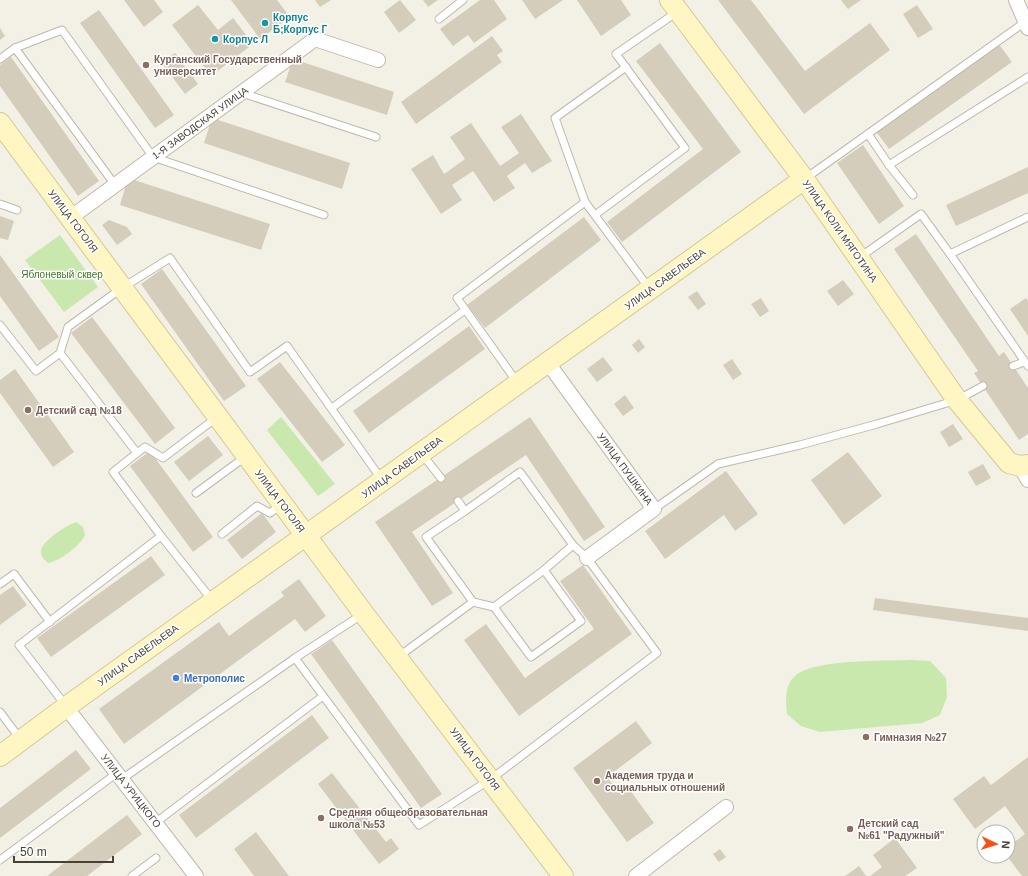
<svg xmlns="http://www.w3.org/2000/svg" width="1028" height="876" font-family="Arial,sans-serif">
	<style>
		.green { fill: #c8e8ae }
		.building { fill: #d5cdbb }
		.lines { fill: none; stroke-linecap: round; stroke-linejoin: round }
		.lane-casing { stroke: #bfb9a9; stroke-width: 9 }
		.street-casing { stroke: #bfb9a9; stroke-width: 16 }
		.secondary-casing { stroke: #d4c996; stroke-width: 22 }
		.lane { stroke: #fff; stroke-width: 7 }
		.street { stroke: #fff; stroke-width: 14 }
		.secondary { stroke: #fff6c4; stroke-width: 20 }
		.culture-dot { fill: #0f9aa8; stroke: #fff; stroke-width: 1.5 }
		.education-dot { fill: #8d6e63; stroke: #fff; stroke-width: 1.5 }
		.shop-dot { fill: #3f7fe0; stroke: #fff; stroke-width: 1.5 }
		.labels { text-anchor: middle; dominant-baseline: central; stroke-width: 3; stroke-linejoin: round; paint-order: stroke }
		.culture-label { font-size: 10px; font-weight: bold; fill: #0d838f; stroke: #fff; text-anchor: start }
		.education-label { font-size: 10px; font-weight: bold; fill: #785e54; stroke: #fff; text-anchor: start }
		.street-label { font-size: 10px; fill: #464135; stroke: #fff }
		.park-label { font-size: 10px; fill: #3f7828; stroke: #fff }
		.shop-label { font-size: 10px; font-weight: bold; fill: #366cbe; stroke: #fff; text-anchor: start }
	</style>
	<rect width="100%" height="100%" fill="#f3f1e6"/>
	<!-- green -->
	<g class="green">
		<path d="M 60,235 L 98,287 L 64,312 L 25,260 Z"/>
		<path d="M 281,417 L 335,484 L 318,496 L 267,430 Z"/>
		<path d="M 76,522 L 83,527 L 85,535 C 80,546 60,561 48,563 C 45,560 41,557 41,552 C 40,542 67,525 76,522 Z"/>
		<path d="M 912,660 L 930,661 L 946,678 L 947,697 L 940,715 L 922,723 L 820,732 L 801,726 L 787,714 C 786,701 784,686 795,676 C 813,659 885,661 912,660 Z"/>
	</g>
	<!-- building -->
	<g class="building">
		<path d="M 124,0 L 154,0 L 163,12 L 144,27 Z"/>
		<path d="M 231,0 L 277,0 L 290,17 L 260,39 Z"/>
		<path d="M 315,0 L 331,0 L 320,7 Z"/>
		<path d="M 400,0 L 416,20 L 399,33 L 384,12 Z"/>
		<path d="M 423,0 L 438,0 L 428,7 Z"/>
		<path d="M 480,0 L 494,0 L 507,19 L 474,43 L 468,35 L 453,46 L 440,29 Z"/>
		<path d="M 522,0 L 563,0 L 535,19 Z"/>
		<path d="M 577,0 L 621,0 L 631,15 L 601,36 Z"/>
		<path d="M 718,0 L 751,0 L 805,71 L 870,23 L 890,50 L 804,114 Z"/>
		<path d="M 841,0 L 861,0 L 848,9 Z"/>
		<path d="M 198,5 L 218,30 L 233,18 L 253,44 L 211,76 L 172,25 Z"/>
		<path d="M 917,5 L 933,29 L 918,38 L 903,14 Z"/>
		<path d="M 99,10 L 174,115 L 155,128 L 80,23 Z"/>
		<path d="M 0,28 L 5,36 L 0,40 Z"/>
		<path d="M 492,36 L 503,51 L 497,55 L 502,62 L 416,124 L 401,102 Z"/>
		<path d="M 660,43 L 741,152 L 622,242 L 607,222 L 703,149 L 636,61 Z"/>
		<path d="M 998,43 L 1012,62 L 889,149 L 875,130 Z"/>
		<path d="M 175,53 L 198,84 L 185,94 L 161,62 Z"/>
		<path d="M 11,57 L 99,181 L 78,196 L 0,86 L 0,65 Z"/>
		<path d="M 293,59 L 394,92 L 387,115 L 285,82 Z"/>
		<path d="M 521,114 L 552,161 L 532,173 L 525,163 L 507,176 L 515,188 L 494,202 L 473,171 L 452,185 L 462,200 L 441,214 L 411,169 L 433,155 L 444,174 L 465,159 L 450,137 L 471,123 L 500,166 L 519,153 L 501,127 Z"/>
		<path d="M 212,118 L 350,163 L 342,189 L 204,143 Z"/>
		<path d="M 863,145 L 904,206 L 879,224 L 837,163 Z"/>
		<path d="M 1028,167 L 1028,193 L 956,226 L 946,205 Z"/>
		<path d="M 128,178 L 270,224 L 261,250 L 120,205 Z"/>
		<path d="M 0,216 L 14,221 L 8,240 L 0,238 Z"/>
		<path d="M 584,217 L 601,240 L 485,328 L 467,305 Z"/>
		<path d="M 109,220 L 127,227 L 132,234 L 117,245 L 102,225 Z"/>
		<path d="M 916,234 L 999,356 L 1004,352 L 1028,388 L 1028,434 L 1019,440 L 974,373 L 978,371 L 894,249 Z"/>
		<path d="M 0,255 L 59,337 L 39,351 L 0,296 Z"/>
		<path d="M 162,269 L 246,386 L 224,401 L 141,284 Z"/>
		<path d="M 843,280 L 854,294 L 838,306 L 827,291 Z"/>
		<path d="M 697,291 L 706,304 L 698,310 L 688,297 Z"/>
		<path d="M 761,298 L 769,311 L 760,317 L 751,304 Z"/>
		<path d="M 1026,298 L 1028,301 L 1028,336 L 1010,309 Z"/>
		<path d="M 92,317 L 175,428 L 155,444 L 71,333 Z"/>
		<path d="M 469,326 L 485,349 L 369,433 L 353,411 Z"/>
		<path d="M 639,339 L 645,347 L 638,353 L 632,345 Z"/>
		<path d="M 603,357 L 613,370 L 597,382 L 587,369 Z"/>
		<path d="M 732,359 L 742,374 L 733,380 L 723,365 Z"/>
		<path d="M 280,362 L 345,445 L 322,462 L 257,379 Z"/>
		<path d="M 15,369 L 74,452 L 53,467 L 0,393 L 0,380 Z"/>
		<path d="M 625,395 L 634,408 L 623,416 L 614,404 Z"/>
		<path d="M 530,417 L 605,527 L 584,541 L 526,455 L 412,532 L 453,593 L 432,606 L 375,522 Z"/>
		<path d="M 953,424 L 963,439 L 949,447 L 940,432 Z"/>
		<path d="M 208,436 L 223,455 L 189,481 L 174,462 Z"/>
		<path d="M 150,451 L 213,537 L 193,552 L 130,466 Z"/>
		<path d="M 848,452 L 882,496 L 844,525 L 811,480 Z"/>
		<path d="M 983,464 L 991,478 L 976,486 L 968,472 Z"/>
		<path d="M 726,471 L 758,514 L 735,531 L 724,515 L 665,559 L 645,531 Z"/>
		<path d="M 262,513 L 276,532 L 242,559 L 227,540 Z"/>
		<path d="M 151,556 L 165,575 L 51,657 L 37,638 Z"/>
		<path d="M 583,565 L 632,634 L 519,716 L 464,640 L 486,624 L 525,678 L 594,629 L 560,581 Z"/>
		<path d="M 299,579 L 326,616 L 305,632 L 295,619 L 124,744 L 99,709 L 219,622 L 229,636 L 284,596 L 281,592 Z"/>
		<path d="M 13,586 L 27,605 L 0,625 L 0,595 Z"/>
		<path d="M 875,598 L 1028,618 L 1028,631 L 873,610 Z"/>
		<path d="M 332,640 L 442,794 L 421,808 L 311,654 Z"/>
		<path d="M 312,715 L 329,738 L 196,838 L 179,815 Z"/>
		<path d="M 636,721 L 652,743 L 607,777 L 619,792 L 627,786 L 654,823 L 627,842 L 573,768 Z"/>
		<path d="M 76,750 L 91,769 L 0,838 L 0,808 Z"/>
		<path d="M 1028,757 L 1028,876 L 1022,876 L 1007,856 L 1008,856 L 1008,847 L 1025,834 L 1005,806 L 975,829 L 953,799 L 984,776 L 991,785 Z"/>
		<path d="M 332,773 L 386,842 L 391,838 L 399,849 L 379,864 L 318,784 Z"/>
		<path d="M 127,815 L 142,834 L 87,876 L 47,876 Z"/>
		<path d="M 256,832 L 289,876 L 254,876 L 234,849 Z"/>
		<path d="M 895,838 L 917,868 L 905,876 L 870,876 L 882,867 L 873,855 Z"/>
		<path d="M 720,849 L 726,857 L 719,862 L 713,854 Z"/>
		<path d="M 859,866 L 866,876 L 845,876 Z"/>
	</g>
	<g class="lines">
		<defs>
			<g id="lane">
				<path d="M 439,19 L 463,0"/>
				<path d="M 15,48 L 62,30 L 153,157 L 324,215"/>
				<path d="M 0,59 L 15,48 L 115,185"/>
				<path d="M 242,93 L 376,137"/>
				<path d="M 868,134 L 889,165 L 1028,77"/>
				<path d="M 889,165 L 913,195"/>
				<path d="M 806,178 L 1025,22"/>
				<path d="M 585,202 L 555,118 L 626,67"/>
				<path d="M 0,204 L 17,210"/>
				<path d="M 595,215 L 685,148 L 616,54 L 677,12"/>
				<path d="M 950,254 L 1028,366"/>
				<path d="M 860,257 L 921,214 L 950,254 L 1028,217"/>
				<path d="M 0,325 L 36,371 L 60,353 L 68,327 L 122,288 L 170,258 L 250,372 L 287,346 L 382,480"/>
				<path d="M 60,353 L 137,453 L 113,472 L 161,536"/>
				<path d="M 1013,366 L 1024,362"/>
				<path d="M 517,382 L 457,298 L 585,202 L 649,288"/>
				<path d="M 332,408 L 465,310"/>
				<path d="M 137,453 L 145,447 L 163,458 L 216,418"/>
				<path d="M 421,453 L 441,478"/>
				<path d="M 196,493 L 245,457"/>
				<path d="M 458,501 L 465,511 L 520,472 L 573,545"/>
				<path d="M 654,509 L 718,464 L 800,445 L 877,424 L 957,400 L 983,386"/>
				<path d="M 465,511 L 426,537 L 473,602"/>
				<path d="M 222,534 L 257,506 L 270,513 L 281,505"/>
				<path d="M 0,584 L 14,574 L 50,622"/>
				<path d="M 494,607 L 531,657 L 581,621 L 544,570"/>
				<path d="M 295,658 L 419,825 L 491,779 L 657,653 L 587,558 L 573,545 L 544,570 L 494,607 L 473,602 L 398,657"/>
				<path d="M 66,706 L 19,645 L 161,536 L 212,600"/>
				<path d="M 0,712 L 21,740"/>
				<path d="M 122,779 L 295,658 L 363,614"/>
				<path d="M 155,823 L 323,696"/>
				<path d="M 0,860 L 117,773"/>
				<path d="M 132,876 L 156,858"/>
			</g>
			<g id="street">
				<path d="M 1016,0 L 1028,28"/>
				<path d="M 70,218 L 315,39 L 378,60"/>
				<path d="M 548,363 L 654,509 L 587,558"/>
				<path d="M 1020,466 L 1028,480"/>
				<path d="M 66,707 L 196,876"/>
				<path d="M 636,876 L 726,807"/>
			</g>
			<g id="secondary">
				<path d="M 670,0 L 804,179 L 957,400 L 1009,463 L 1020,466 L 1028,465"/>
				<path d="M 0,123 L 364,614 L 563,876"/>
				<path d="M 0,756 L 66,707 L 804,179"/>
			</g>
		</defs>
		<!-- lane casing -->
		<use href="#lane" class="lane-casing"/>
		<!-- street casing -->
		<use href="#street" class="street-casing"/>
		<!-- secondary casing -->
		<use href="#secondary" class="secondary-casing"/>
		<!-- lane -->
		<use href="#lane" class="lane"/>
		<!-- street -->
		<use href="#street" class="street"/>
		<!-- secondary -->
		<use href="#secondary" class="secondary"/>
	</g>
	<!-- markers -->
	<g class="culture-dot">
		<circle cx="265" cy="23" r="4"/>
		<circle cx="215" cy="39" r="4"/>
	</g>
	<g class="education-dot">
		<circle cx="146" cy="65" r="4"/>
		<circle cx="28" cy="410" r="4"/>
		<circle cx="866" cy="737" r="4"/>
		<circle cx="597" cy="781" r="4"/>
		<circle cx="321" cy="818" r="4"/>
		<circle cx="850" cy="829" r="4"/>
	</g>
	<circle class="shop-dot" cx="176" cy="678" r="4"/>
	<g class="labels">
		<!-- culture labels -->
		<g class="culture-label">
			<text x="273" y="17">Корпус<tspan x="273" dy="12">Б;Корпус Г</tspan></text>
			<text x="223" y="39">Корпус Л</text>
		</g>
		<!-- education labels -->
		<g class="education-label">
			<text x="154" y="59">Курганский Государственный<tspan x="154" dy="12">университет</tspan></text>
			<text x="36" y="410">Детский сад №18</text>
			<text x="874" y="737">Гимназия №27</text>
			<text x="605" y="775">Академия труда и<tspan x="605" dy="12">социальных отношений</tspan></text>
			<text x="329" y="812">Средняя общеобразовательная<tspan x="329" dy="12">школа №53</tspan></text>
			<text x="858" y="823">Детский сад<tspan x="858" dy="12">№61 "Радужный"</tspan></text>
		</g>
		<!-- street labels -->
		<g class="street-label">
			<text transform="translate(200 123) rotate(-36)">1-Я ЗАВОДСКАЯ УЛИЦА</text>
			<text transform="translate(73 221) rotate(53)">УЛИЦА ГОГОЛЯ</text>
			<text transform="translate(840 231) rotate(55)">УЛИЦА КОЛИ МЯГОТИНА</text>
			<text transform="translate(665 279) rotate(-36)">УЛИЦА САВЕЛЬЕВА</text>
			<text transform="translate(402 467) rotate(-36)">УЛИЦА САВЕЛЬЕВА</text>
			<text transform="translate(625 469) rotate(54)">УЛИЦА ПУШКИНА</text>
			<text transform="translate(280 501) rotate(53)">УЛИЦА ГОГОЛЯ</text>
			<text transform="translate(138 655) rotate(-36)">УЛИЦА САВЕЛЬЕВА</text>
			<text transform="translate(475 759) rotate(53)">УЛИЦА ГОГОЛЯ</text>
			<text transform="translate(131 791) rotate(52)">УЛИЦА УРИЦКОГО</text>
		</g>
		<!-- park labels -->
		<g class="park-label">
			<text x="62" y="274">Яблоневый сквер</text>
		</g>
		<!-- shop labels -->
		<g class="shop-label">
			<text x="184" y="678">Метрополис</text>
		</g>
	</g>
	<!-- north arrow -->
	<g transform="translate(996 844) rotate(94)"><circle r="19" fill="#ffffff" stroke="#b5b3ae"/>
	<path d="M0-3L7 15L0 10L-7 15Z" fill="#fb4e15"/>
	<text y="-6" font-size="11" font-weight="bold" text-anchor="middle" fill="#464135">N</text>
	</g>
	<!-- scale -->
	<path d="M14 856v6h99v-6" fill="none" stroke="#464135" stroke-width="2"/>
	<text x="20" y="856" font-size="12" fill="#464135" stroke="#ffffff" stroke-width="3" paint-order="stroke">50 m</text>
</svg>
